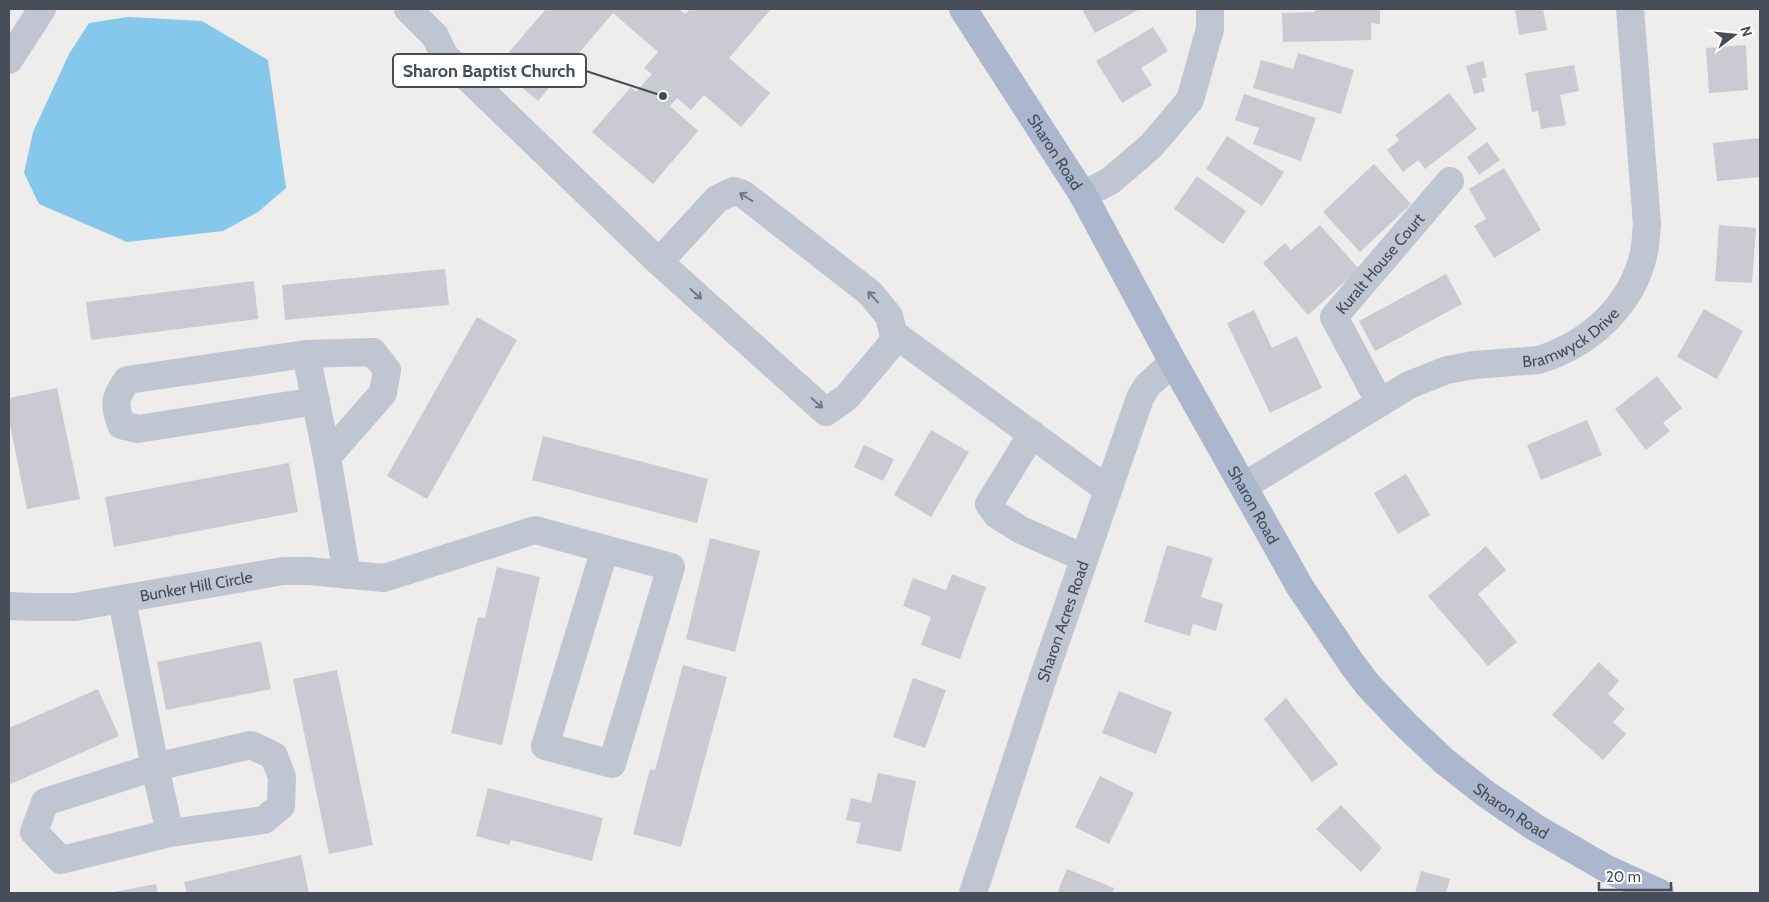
<svg xmlns="http://www.w3.org/2000/svg" width="1769" height="902" font-family="Cabin,sans-serif">
	<style>
		.water { fill: #86c8eb }
		.building { fill: #c9cad2 }
		.lines { fill: none; stroke-linecap: round; stroke-linejoin: round }
		.minor { stroke: #bfc6d2; stroke-width: 28 }
		.major { stroke: #abb7cc; stroke-width: 28 }
		.oneway { stroke: #707783 }
		.labels { text-anchor: middle; dominant-baseline: central; stroke-width: 4.5; stroke-linejoin: round; paint-order: stroke }
		.street-label { font-size: 16px; fill: #454d59; stroke: #fff }
		.leader { fill: none; stroke: #454d59; stroke-width: 2 }
		.callout-dot { fill: #454d59; stroke: #fff; stroke-width: 2 }
		.callout { fill: #fff; stroke: #454d59; stroke-width: 2 }
		.callout-label { font-size: 18px; text-anchor: middle; font-weight: bold; fill: #454d59 }
	</style>
	<rect width="100%" height="100%" fill="#efecec"/>
	<!-- water -->
	<path class="water" d="M 128,17 L 202,21 L 268,60 L 286,188 L 258,212 L 223,231 L 127,242 L 39,204 L 24,173 L 33,132 L 69,54 L 89,23 Z"/>
	<!-- building -->
	<g class="building">
		<path d="M 546,9 L 679,9 L 685,14 L 690,9 L 771,9 L 729,58 L 770,93 L 741,127 L 704,95 L 691,110 L 677,98 L 670,106 L 698,131 L 653,184 L 592,132 L 631,87 L 636,92 L 652,74 L 644,68 L 658,52 L 613,13 L 538,101 L 497,66 Z"/>
		<path d="M 1082,9 L 1140,9 L 1095,33 Z"/>
		<path d="M 1315,9 L 1380,9 L 1380,24 L 1371,23 L 1371,40 L 1283,42 L 1282,13 L 1315,12 Z"/>
		<path d="M 1515,9 L 1543,9 L 1547,30 L 1519,35 Z"/>
		<path d="M 1153,27 L 1168,51 L 1141,68 L 1152,85 L 1122,103 L 1096,61 Z"/>
		<path d="M 1746,45 L 1748,90 L 1709,93 L 1706,48 Z"/>
		<path d="M 1298,53 L 1354,70 L 1341,114 L 1253,88 L 1261,60 L 1293,69 Z"/>
		<path d="M 1483,61 L 1487,77 L 1482,79 L 1485,91 L 1474,94 L 1466,66 Z"/>
		<path d="M 1574,65 L 1579,91 L 1560,95 L 1566,125 L 1541,129 L 1538,111 L 1532,112 L 1525,73 Z"/>
		<path d="M 1449,93 L 1477,129 L 1425,169 L 1418,160 L 1403,172 L 1387,150 L 1399,140 L 1395,135 Z"/>
		<path d="M 1244,94 L 1316,118 L 1301,161 L 1253,144 L 1259,128 L 1235,120 Z"/>
		<path d="M 1227,136 L 1284,172 L 1262,206 L 1206,169 Z"/>
		<path d="M 1760,138 L 1760,177 L 1717,181 L 1713,143 Z"/>
		<path d="M 1487,142 L 1500,160 L 1479,175 L 1467,157 Z"/>
		<path d="M 1374,164 L 1411,204 L 1360,252 L 1323,212 Z"/>
		<path d="M 1504,168 L 1541,230 L 1494,258 L 1474,226 L 1486,219 L 1469,189 Z"/>
		<path d="M 1197,176 L 1246,211 L 1223,244 L 1174,209 Z"/>
		<path d="M 1320,225 L 1359,269 L 1308,315 L 1263,263 L 1285,243 L 1291,250 Z"/>
		<path d="M 1719,225 L 1756,228 L 1752,283 L 1715,281 Z"/>
		<path d="M 445,269 L 449,305 L 285,320 L 282,285 Z"/>
		<path d="M 1446,274 L 1462,304 L 1375,351 L 1359,321 Z"/>
		<path d="M 254,281 L 258,319 L 91,340 L 86,302 Z"/>
		<path d="M 1704,309 L 1743,331 L 1717,379 L 1677,357 Z"/>
		<path d="M 1254,310 L 1272,348 L 1297,336 L 1322,388 L 1270,413 L 1227,323 Z"/>
		<path d="M 477,317 L 517,340 L 427,499 L 387,476 Z"/>
		<path d="M 1657,376 L 1682,408 L 1663,423 L 1670,431 L 1646,450 L 1615,409 Z"/>
		<path d="M 57,388 L 80,499 L 27,509 L 9,420 L 9,398 Z"/>
		<path d="M 1587,420 L 1602,455 L 1541,480 L 1527,445 Z"/>
		<path d="M 931,430 L 969,452 L 931,517 L 894,495 Z"/>
		<path d="M 543,436 L 708,479 L 697,523 L 532,480 Z"/>
		<path d="M 864,445 L 894,459 L 883,481 L 854,467 Z"/>
		<path d="M 289,463 L 298,512 L 114,547 L 105,497 Z"/>
		<path d="M 1406,474 L 1430,515 L 1398,534 L 1374,493 Z"/>
		<path d="M 710,538 L 760,551 L 735,652 L 686,639 Z"/>
		<path d="M 1167,545 L 1213,558 L 1201,597 L 1223,604 L 1216,631 L 1193,624 L 1190,636 L 1144,622 Z"/>
		<path d="M 1486,546 L 1506,570 L 1478,594 L 1517,642 L 1488,666 L 1428,596 Z"/>
		<path d="M 497,567 L 540,577 L 502,745 L 451,733 L 478,617 L 485,618 Z"/>
		<path d="M 952,574 L 986,587 L 960,659 L 921,645 L 931,617 L 903,606 L 913,578 L 946,590 Z"/>
		<path d="M 261,641 L 271,689 L 166,710 L 157,662 Z"/>
		<path d="M 1599,662 L 1619,681 L 1608,694 L 1625,709 L 1613,722 L 1626,734 L 1603,760 L 1552,715 Z"/>
		<path d="M 683,665 L 727,677 L 681,847 L 633,834 L 650,769 L 655,770 Z"/>
		<path d="M 337,670 L 373,845 L 329,854 L 293,679 Z"/>
		<path d="M 913,678 L 946,690 L 925,748 L 893,737 Z"/>
		<path d="M 98,689 L 119,736 L 11,784 L 9,780 L 9,728 Z"/>
		<path d="M 1119,691 L 1172,712 L 1156,754 L 1102,733 Z"/>
		<path d="M 1286,698 L 1338,764 L 1312,782 L 1264,719 Z"/>
		<path d="M 878,773 L 916,781 L 901,852 L 856,843 L 861,823 L 846,820 L 851,798 L 871,803 Z"/>
		<path d="M 1100,776 L 1134,793 L 1109,844 L 1075,827 Z"/>
		<path d="M 488,788 L 603,818 L 592,861 L 511,840 L 509,845 L 476,836 Z"/>
		<path d="M 1341,805 L 1382,848 L 1361,872 L 1316,829 Z"/>
		<path d="M 301,855 L 309,893 L 187,893 L 184,882 Z"/>
		<path d="M 1067,869 L 1114,888 L 1112,893 L 1057,893 Z"/>
		<path d="M 1421,871 L 1450,879 L 1446,893 L 1415,893 Z"/>
		<path d="M 156,884 L 158,893 L 114,893 L 114,892 Z"/>
	</g>
	<g class="lines">
		<!-- minor -->
		<g class="minor">
			<path d="M 408,9 L 435,36 L 444,55 L 659,262 L 826,412 L 847,397 L 895,340 L 889,316 L 870,293 L 743,194 L 734,191 L 717,199 L 659,262"/>
			<path d="M 9,60 L 42,9"/>
			<path d="M 1083,195 L 1110,181 L 1151,146 L 1190,100 L 1210,29 L 1210,9"/>
			<path d="M 893,333 L 1108,490"/>
			<path d="M 306,354 L 127,380 C 114,400 114,402 121,425 L 138,429 L 316,401"/>
			<path id="s1" d="M 1380,403 L 1334,317 L 1450,181"/>
			<path d="M 1032,434 L 989,504 L 997,515 L 1021,530 L 1084,558"/>
			<path d="M 327,457 L 306,354 L 373,352 L 387,370 L 383,393 L 327,457 L 347,575"/>
			<path id="s2" d="M 1244,486 L 1409,385 L 1447,370 L 1474,365 L 1538,360 C 1589,345 1633,305 1644,252 C 1646,243 1646,233 1647,224 L 1630,9"/>
			<path d="M 122,600 L 155,767 L 45,802 L 34,832 L 61,860 L 170,833 L 155,767 L 251,745 L 274,756 L 282,777 L 281,806 L 264,820 L 170,833"/>
			<path id="s3" d="M 9,606 L 33,607 L 75,607 L 283,571 L 309,571 L 384,578 L 535,530 L 671,567 L 612,764 L 545,746 L 605,549"/>
			<path id="s4" d="M 973,893 L 1043,678 L 1140,398 L 1147,386 L 1173,362"/>
		</g>
		<!-- major -->
		<path class="major" id="s5" d="M 963,9 L 1083,195 L 1173,362 L 1300,587 L 1352,664 L 1368,685 L 1405,724 L 1444,761 L 1486,794 L 1536,828 L 1607,869 L 1660,893"/>
	</g>
	<!-- one-way arrows -->
	<defs><path id="oneway-shaft" d="M-6 0H5M1.5-3L5.5 0L1.5 3" fill="none" stroke-width="1.6" stroke-linecap="round" stroke-linejoin="round" transform="scale(1.25)"/></defs>
	<g class="oneway">
		<use href="#oneway-shaft" transform="translate(746 197) rotate(-148)"/>
		<use href="#oneway-shaft" transform="translate(696 294) rotate(42)"/>
		<use href="#oneway-shaft" transform="translate(873 297) rotate(-132)"/>
		<use href="#oneway-shaft" transform="translate(817 403) rotate(42)"/>
	</g>
	<g class="labels">
		<!-- street labels -->
		<g class="street-label">
			<text stroke="none"><textPath href="#s5" startOffset="170">Sharon Road</textPath></text>
			<text stroke="none"><textPath href="#s1" startOffset="168">Kuralt House Court</textPath></text>
			<text stroke="none"><textPath href="#s2" startOffset="365">Bramwyck Drive</textPath></text>
			<text stroke="none"><textPath href="#s5" startOffset="575">Sharon Road</textPath></text>
			<text stroke="none"><textPath href="#s3" startOffset="189">Bunker Hill Circle</textPath></text>
			<text stroke="none"><textPath href="#s4" startOffset="286">Sharon Acres Road</textPath></text>
			<text stroke="none"><textPath href="#s5" startOffset="980">Sharon Road</textPath></text>
		</g>
	</g>
	<!-- callouts -->
	<path class="leader" d="M663 96L586 71"/>
	<circle class="callout-dot" cx="663" cy="96" r="5"/>
	<rect class="callout" x="393" y="54" width="193" height="33" rx="5"/>
	<g class="callout-label">
		<text x="489" y="77">Sharon Baptist Church</text>
	</g>
	<!-- border -->
	<rect width="1769" height="902" fill="none" stroke="#454d59" stroke-width="20"/>
	<!-- north arrow -->
	<g transform="translate(1734 35) rotate(74)" stroke="#ffffff" stroke-width="4" paint-order="stroke">
	<path d="M0-4L9 19L0 12L-9 19Z" fill="#454d59"/>
	<text y="-8" font-size="14" font-weight="bold" text-anchor="middle" fill="#454d59">N</text>
	</g>
	<!-- scale -->
	<path d="M1599 882v8h72v-8" fill="none" stroke="#454d59" stroke-width="2.5"/>
	<text x="1606" y="882" font-size="15" fill="#454d59" stroke="#ffffff" stroke-width="4" paint-order="stroke">20 m</text>
</svg>
